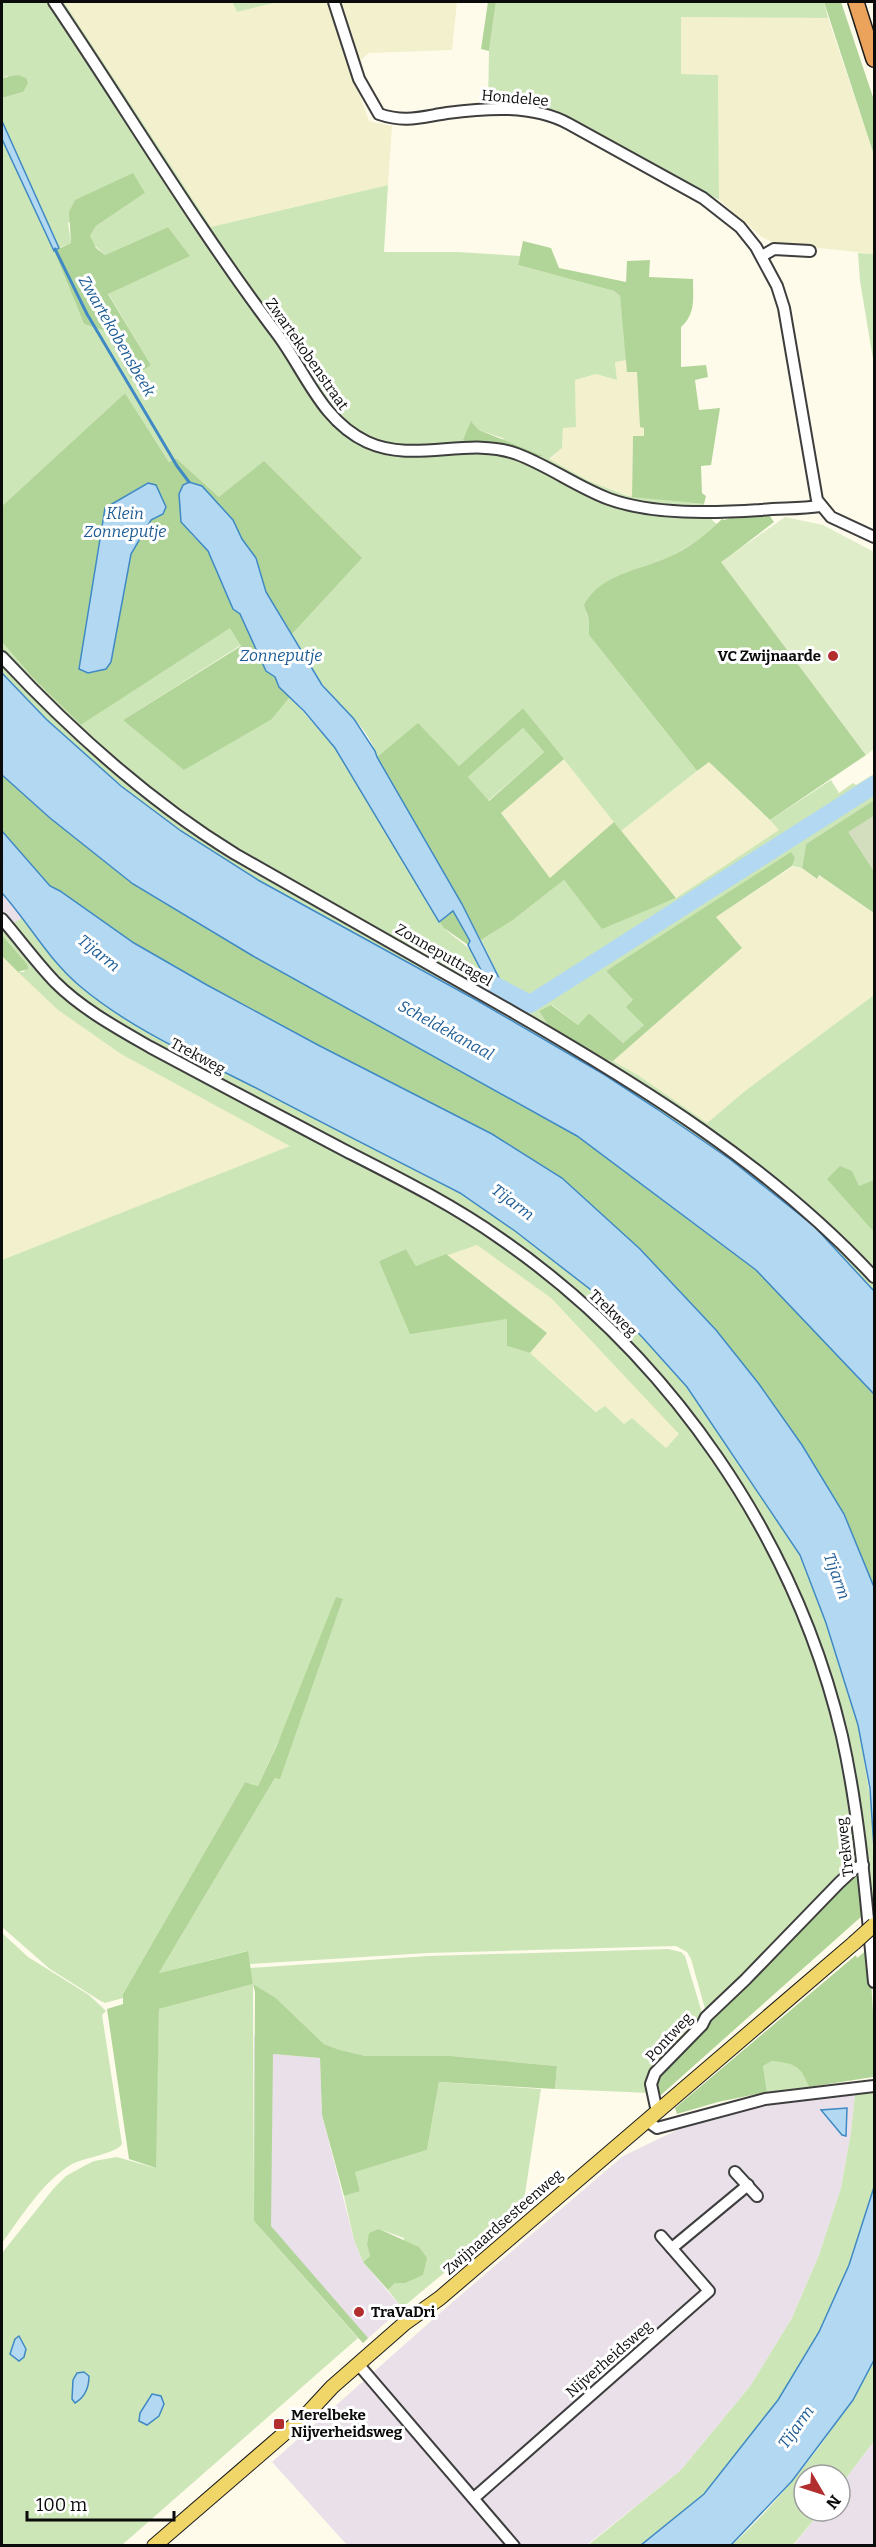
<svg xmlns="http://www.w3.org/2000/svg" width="876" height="2547" font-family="Bitter,serif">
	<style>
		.industrial { fill: #e9e0ea }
		.farmland { fill: #f2f0cd }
		.green { fill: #cde6b7; fill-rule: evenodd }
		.forest { fill: #b1d598; fill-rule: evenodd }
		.cemetery { fill: #d2debe }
		.pitch { fill: #dfedc9 }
		.water { fill: #b3d8f2; stroke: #3f89c4; stroke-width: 1.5 }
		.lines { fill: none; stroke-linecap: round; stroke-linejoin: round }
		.stream { stroke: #3f89c4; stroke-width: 3 }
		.river { stroke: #b3d8f2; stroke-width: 18 }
		.minor-casing { stroke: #3e3e3e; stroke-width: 14 }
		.major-casing { stroke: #1c1c1c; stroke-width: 16 }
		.highway-casing { stroke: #1c1c1c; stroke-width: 18 }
		.minor { stroke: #fff; stroke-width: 10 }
		.major { stroke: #f0d569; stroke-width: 14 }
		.highway { stroke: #eba35c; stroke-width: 15 }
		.major-bridge-casing { stroke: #1c1c1c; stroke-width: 16; stroke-linecap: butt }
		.major-bridge { stroke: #f0d569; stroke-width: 14 }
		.poi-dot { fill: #b22d2d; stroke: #fff; stroke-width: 2 }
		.labels { text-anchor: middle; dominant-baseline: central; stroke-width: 6; stroke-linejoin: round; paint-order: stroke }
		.street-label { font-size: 15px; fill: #0b0b0b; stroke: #fff }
		.poi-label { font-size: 15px; font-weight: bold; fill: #0b0b0b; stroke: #fff; text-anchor: start }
		.water-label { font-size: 16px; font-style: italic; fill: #1d5c95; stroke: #fff }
	</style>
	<rect width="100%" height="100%" fill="#fefbeb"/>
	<!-- industrial -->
	<g class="industrial">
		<path d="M 2,893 L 23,917 L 12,924 L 2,913 Z"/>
		<path d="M 254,2035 L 273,2054 L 320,2058 L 322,2115 L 354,2240 L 363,2262 L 402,2308 L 363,2343 L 254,2221 Z"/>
		<path d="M 855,2094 L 851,2132 L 841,2188 L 819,2255 L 792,2318 L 751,2385 L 681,2470 L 587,2545 L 347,2545 L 272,2462 L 448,2306 L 623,2156 L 677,2130 L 758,2107 Z"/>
		<path d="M 874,2441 L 874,2545 L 793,2546 L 821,2511 L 840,2511 L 840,2486 Z"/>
	</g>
	<!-- farmland -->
	<g class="farmland">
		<path d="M 64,2 L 232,2 L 237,12 L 278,2 L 327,2 L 369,121 L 392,126 L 388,185 L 211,227 Z"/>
		<path d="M 337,2 L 457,2 L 452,50 L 369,53 L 357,63 Z"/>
		<path d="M 681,16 L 828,18 L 874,155 L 874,254 L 774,243 L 762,237 L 719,200 L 718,75 L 681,74 Z"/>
		<path d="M 627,360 L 627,372 L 637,372 L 641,427 L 644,427 L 644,436 L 633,437 L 632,497 L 589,481 L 549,460 L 562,448 L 563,427 L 576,427 L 575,380 L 596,374 L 617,380 L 615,361 Z"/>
		<path d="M 564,759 L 614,822 L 551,879 L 501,813 Z"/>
		<path d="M 709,762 L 780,830 L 676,898 L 621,831 Z"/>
		<path d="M 792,867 L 802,868 L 816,879 L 818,875 L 874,913 L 874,995 L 745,1091 L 707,1123 L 613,1061 L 742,948 L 715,917 Z"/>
		<path d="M 2,956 L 58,1010 L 121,1054 L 291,1146 L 2,1260 Z"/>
		<path d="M 477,1245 L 551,1298 L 680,1434 L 666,1448 L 632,1418 L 625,1424 L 597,1412 L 530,1353 L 547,1333 L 446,1254 Z"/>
	</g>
	<!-- green -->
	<g class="green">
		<path d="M 2,2 L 64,2 L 211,227 L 388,185 L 384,252 L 458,252 L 520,256 L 518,265 L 614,291 L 620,296 L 627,360 L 615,362 L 617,380 L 596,374 L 575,380 L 576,427 L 563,428 L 562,448 L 549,459 L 589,481 L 628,496 L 704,504 L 713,521 L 717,524 L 704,537 L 670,557 L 615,577 L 586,613 L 589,620 L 589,635 L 697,771 L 621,831 L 523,708 L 459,766 L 418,724 L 377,757 C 370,729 342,708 324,686 C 312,671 303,651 292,634 L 361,558 L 219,497 L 176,458 L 169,462 L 125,393 L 2,506 L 2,139 L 54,251 L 84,324 L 105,331 L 131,379 L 151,365 L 108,293 L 189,255 L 168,227 L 105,255 L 91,242 L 90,236 L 96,226 L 145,193 L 68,223 L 71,243 L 59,248 L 2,121 L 2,98 L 23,92 L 7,76 L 2,78 ZM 472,422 L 479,430 L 505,439 L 463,438 Z"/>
		<path d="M 232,2 L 278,2 L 237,12 Z"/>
		<path d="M 496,2 L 824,2 L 828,18 L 681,17 L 681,74 L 718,75 L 719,200 L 637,155 C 606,144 581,117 549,109 C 529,103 508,105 488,106 L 489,51 Z"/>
		<path d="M 858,253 L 874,254 L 874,365 L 860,281 Z"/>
		<path d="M 230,627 L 241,645 L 123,720 L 272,719 L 290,697 L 335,748 L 439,922 C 455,943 479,945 483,978 L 490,983 L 499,977 L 481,940 L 513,920 L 564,880 L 602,928 L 676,898 L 779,830 L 770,820 L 831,780 L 839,793 L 853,783 L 856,785 L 874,774 L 874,800 L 806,844 L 802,868 L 792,866 L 795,858 L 606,971 L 633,1000 L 644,1025 L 623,1043 L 589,1013 L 578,1025 L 552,1005 L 539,1011 L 548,1025 L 602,1060 L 613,1061 L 639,1076 L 707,1123 L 745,1091 L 874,995 L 874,1291 C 855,1270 836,1248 815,1228 C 800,1213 781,1201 765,1187 C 676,1116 578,1058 480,1001 C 394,952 302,911 220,857 C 140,805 65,744 2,673 L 2,642 L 33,678 L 81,725 Z"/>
		<path d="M 523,728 L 544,752 L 488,801 L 468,777 Z"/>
		<path d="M 2,913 L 12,924 L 23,917 L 57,963 L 115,1012 L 185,1052 L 460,1193 L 515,1231 L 613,1307 L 643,1338 L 687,1387 L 800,1555 L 826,1623 L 858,1725 L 872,1808 L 874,1904 L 862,1916 L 857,1873 L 707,2016 L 691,1959 L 687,1952 L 676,1946 L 428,1953 L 250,1964 L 247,1951 L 159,1973 L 275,1778 L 280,1778 L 343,1599 L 258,1786 L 245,1782 L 123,1994 L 123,1998 L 105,2003 L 99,2000 L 50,1969 L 2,1927 L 2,1260 L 290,1146 L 121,1054 L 58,1010 L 18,972 L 24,972 L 27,964 L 2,935 ZM 477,1245 L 551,1298 L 679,1434 L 666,1448 L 632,1418 L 624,1424 L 605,1406 L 596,1412 L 530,1353 L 507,1346 L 507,1319 L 492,1320 L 379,1261 L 406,1249 L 416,1266 Z"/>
		<path d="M 2,1933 L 28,1957 L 89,1995 L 106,2011 L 102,2015 L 122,2144 C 117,2153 84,2158 72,2164 C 42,2182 22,2216 2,2243 Z"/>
		<path d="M 668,1949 L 681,1952 L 685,1956 L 702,2013 L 701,2019 L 650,2093 L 555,2089 L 557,2066 L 451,2056 L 366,2056 L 340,2050 L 324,2044 L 276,1998 L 253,1984 L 254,2221 L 358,2338 L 122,2545 L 2,2545 L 2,2253 L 54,2188 L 66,2176 L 84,2166 L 94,2161 L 117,2157 L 155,2168 L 159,2009 L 253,1984 L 250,1968 L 428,1956 Z"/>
		<path d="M 874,2055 L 873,2196 L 849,2265 L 819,2332 L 778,2400 L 704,2494 L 641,2545 L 587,2546 L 681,2470 L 751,2385 L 792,2318 L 819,2255 L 841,2188 L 851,2132 L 855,2094 L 873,2084 Z"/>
		<path d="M 772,2061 C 795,2064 800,2065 809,2087 L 767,2092 L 763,2066 Z"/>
		<path d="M 439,2082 L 541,2089 L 523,2207 L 402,2308 L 388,2290 L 395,2283 L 405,2283 L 404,2238 L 379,2229 L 367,2245 L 370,2256 L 363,2262 L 354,2240 L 344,2196 L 360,2190 L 354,2172 L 427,2150 Z"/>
		<path d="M 874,2360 L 874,2441 L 840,2486 L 840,2475 L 804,2475 L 804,2511 L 821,2511 L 793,2545 L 731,2546 C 788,2493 838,2428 874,2360 Z"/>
	</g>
	<!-- forest -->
	<g class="forest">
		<path d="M 488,2 L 496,2 L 489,51 L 481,49 Z"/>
		<path d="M 824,2 L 841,2 L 874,100 L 874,155 Z"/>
		<path d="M 18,75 L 26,78 L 28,83 L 23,92 L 2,98 L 2,78 Z"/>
		<path d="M 133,173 L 145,193 L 96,226 L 90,236 L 96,248 L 105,255 L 168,227 L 190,256 L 108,294 L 151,365 L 131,379 L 105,331 L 84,324 L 54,251 L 71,243 L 69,212 L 75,200 Z"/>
		<path d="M 523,241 L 551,248 L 559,268 L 626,282 L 627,261 L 650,260 L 649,277 L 693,279 C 693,298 696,314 681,327 L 681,367 L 706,365 L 708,377 L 695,380 L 699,410 L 720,408 L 711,465 L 701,466 L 702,493 L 706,496 L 704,504 L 632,497 L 633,436 L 644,436 L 644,428 L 640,427 L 637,372 L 627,372 L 620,296 L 614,291 L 518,265 Z"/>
		<path d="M 125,393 L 169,462 L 176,458 L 219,497 L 264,461 L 362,558 L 292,634 L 266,592 L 256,558 L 242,539 L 233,520 L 191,534 L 208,551 L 233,609 L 240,614 L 266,671 L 275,677 L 279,687 L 290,697 L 272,719 L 184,770 L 123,720 L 241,646 L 230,628 L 81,725 L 33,678 L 2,642 L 2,506 ZM 148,483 L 166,507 L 163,514 L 151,520 L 131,554 L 111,662 L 88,673 L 79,668 L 105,508 Z"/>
		<path d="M 471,421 L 479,430 L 543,456 L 531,456 L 467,444 L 463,439 Z"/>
		<path d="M 767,512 L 774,522 L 722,562 L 866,755 L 770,820 L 709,762 L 697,771 L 589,635 L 589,620 L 584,605 C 600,574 640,570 669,557 C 689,548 706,535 722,519 L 724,520 L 744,514 Z"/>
		<path d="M 523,708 L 564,759 L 501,813 L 550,878 L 614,822 L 676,898 L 602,929 L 564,880 L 513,920 L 481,940 L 377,757 L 418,723 L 459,766 ZM 523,728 L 544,752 L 489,801 L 468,777 Z"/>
		<path d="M 2,775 L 50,818 L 253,956 L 577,1136 L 756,1270 L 874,1394 L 874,1587 L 844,1514 L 802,1445 L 759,1384 L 716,1330 L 562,1178 L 492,1134 L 318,1045 L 207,985 L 134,943 L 60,891 L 50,886 L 2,831 Z"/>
		<path d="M 874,800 L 874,816 L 849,832 L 874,871 L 874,913 L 819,875 L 817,879 L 802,868 L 806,844 Z"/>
		<path d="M 791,852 L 795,858 L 792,866 L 716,917 L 742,948 L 613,1061 L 602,1060 L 548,1025 L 539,1011 L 551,1005 L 578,1025 L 589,1013 L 623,1043 L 644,1025 L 626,1007 L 633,1000 L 606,971 Z"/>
		<path d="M 453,911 L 470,941 L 468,945 L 444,928 L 439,922 Z"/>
		<path d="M 2,935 L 27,964 L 28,969 L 18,972 L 2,956 Z"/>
		<path d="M 840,1166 L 852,1171 L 859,1186 L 874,1180 L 874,1232 L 827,1179 Z"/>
		<path d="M 406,1249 L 416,1266 L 446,1254 L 547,1333 L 530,1353 L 507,1346 L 507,1319 L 410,1334 L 379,1261 Z"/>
		<path d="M 336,1597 L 343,1599 L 280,1779 L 275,1778 L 159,1973 L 248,1951 L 253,1984 L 276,1998 L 324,2044 L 340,2050 L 366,2056 L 451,2056 L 557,2066 L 555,2089 L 439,2082 L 427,2150 L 355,2172 L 360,2191 L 344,2196 L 322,2115 L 320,2058 L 273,2054 L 271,2226 L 368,2338 L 363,2343 L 254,2221 L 255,1992 L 253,1984 L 159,2009 L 156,2168 L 129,2159 L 107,2009 L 123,2004 L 123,1994 L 245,1782 L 258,1786 L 277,1745 Z"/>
		<path d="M 857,1873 L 862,1916 L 661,2095 L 657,2091 L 655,2077 L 792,1933 Z"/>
		<path d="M 869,1948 L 874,2027 L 873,2077 L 809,2087 C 800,2065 795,2064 772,2061 L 763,2066 L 767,2092 L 718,2102 L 677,2114 L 675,2108 L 856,1955 L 857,1958 Z"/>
		<path d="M 379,2229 L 419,2247 L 427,2258 L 423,2275 L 405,2283 L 395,2283 L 388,2290 L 363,2262 L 370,2256 L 367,2245 L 369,2233 Z"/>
	</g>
	<!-- cemetery -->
	<path class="cemetery" d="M 874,816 L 874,871 L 848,832 Z"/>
	<!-- pitch -->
	<path class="pitch" d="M 785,517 L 823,525 L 874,552 L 874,749 L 866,755 L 721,562 Z"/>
	<!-- water -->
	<g class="water">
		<path d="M 2,121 L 59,248 L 54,251 L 2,139 Z"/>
		<path d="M 189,482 L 202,486 L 233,520 L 242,539 L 256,558 L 266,592 L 322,685 L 354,719 L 375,751 L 377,757 L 462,904 L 499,978 L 490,983 L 483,978 L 482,972 L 468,945 L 470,941 L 453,911 L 439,922 L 335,748 L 304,711 L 279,687 L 275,677 L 266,671 L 240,614 L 233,609 L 208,551 L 181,522 L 179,494 L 183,485 Z"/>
		<path d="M 148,483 L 156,485 L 166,507 L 163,514 L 151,520 L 131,554 L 111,662 L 106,669 L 88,673 L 79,669 L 105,508 Z"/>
		<path d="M 2,673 L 46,719 L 121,786 L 181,831 L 258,880 L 478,1001 L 605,1075 L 657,1109 L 731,1160 L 814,1226 L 874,1291 L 874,1394 L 756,1270 L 577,1136 L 253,956 L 133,884 L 50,818 L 2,775 Z"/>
		<path d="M 2,831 L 50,886 L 60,891 L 134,943 L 207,985 L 318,1045 L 492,1134 L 562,1178 L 640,1249 L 716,1330 L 759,1384 L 802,1445 L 844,1514 L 874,1587 L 874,1849 L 870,1788 L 858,1725 L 826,1623 L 800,1555 L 687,1387 L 643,1338 L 613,1307 L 515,1231 L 460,1193 C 391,1158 322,1123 254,1087 C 195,1057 131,1029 81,987 C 49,961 29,923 2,893 L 2,865 L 21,887 L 25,888 L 25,884 L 2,858 Z"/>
		<path d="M 847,2108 L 846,2136 L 842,2135 L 821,2110 Z"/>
		<path d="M 874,2187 L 874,2360 L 853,2400 L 792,2481 L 731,2545 L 641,2545 L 704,2494 L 778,2400 L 819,2332 L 849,2265 Z"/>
		<path d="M 19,2336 L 26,2349 L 24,2357 L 19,2361 L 10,2354 L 15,2339 Z"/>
		<path d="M 84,2372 L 89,2376 C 89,2387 85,2397 75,2403 L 72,2399 L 73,2380 L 77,2373 Z"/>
		<path d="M 152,2394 L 161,2396 L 164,2404 L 159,2416 L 147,2425 L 139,2421 L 140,2413 Z"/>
	</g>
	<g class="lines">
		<!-- stream -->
		<path class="stream" d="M 55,249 L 87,314 L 177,466 L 189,482"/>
		<!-- river -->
		<g class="river">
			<path d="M 2,865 L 43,905"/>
			<path d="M 488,986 L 490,983 L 530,1004 L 874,785"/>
		</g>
		<defs>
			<g id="minor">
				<path d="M 54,2 C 129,113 197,228 278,335 C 306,373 322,421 367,442 C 415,464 468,436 517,454 C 549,466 577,487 609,499 C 653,515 713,513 760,510 C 780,508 800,509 820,506"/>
				<path d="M 334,2 L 359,79 L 379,114 C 405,123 421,117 447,113 C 486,108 533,104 569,124 L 703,198 L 740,227 L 756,247 L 777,286 L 784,308 L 817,500 L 831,517 L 874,537"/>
				<path d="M 762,256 L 774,249 L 810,251"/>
				<path d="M 2,657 C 72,732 147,800 235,854 C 327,906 419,958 511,1011 C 641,1086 771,1166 874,1277"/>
				<path d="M 2,919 C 20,940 36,962 55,982 C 82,1009 117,1028 150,1047 C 215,1082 281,1117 346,1151 C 399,1178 453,1205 501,1239 C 669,1355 795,1537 842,1736 C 860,1817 866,1900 874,1982"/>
				<path d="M 657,2112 L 651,2084 L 655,2073 L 702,2025 L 706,2017 L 746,1979 L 839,1883 L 854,1869 L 863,1865"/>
				<path d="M 647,2121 L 657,2128 L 765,2099 L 874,2086"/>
				<path d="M 735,2172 L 757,2196"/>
				<path d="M 672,2248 L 748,2185"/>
				<path d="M 358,2364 L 514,2546"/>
				<path d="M 474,2498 L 709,2291 L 661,2236"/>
			</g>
			<path id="major" d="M 154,2546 L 308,2413 L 332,2387 L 405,2323 L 440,2298 L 854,1943"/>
			<path id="highway" d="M 856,2 L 874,59"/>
		</defs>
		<!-- minor casing -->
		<use href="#minor" class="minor-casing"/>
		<!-- major casing -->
		<use href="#major" class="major-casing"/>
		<!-- highway casing -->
		<use href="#highway" class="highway-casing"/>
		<!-- minor -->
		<use href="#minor" class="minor"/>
		<!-- major -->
		<use href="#major" class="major"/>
		<!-- highway -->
		<use href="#highway" class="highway"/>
		<defs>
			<path id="major-bridge" d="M 854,1943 L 874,1925"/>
		</defs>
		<!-- major-bridge casing -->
		<use href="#major-bridge" class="major-bridge-casing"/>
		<!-- major-bridge -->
		<use href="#major-bridge" class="major-bridge"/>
	</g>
	<!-- markers -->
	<g class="poi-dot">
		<circle cx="833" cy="656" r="6"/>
		<circle cx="359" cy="2312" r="6"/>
		<rect x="273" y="2418" width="12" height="12" rx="3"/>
	</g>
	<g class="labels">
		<!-- street labels -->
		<g class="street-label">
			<text transform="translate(515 98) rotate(5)">Hondelee</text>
			<text transform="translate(307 354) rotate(55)">Zwartekobenstraat</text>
			<text transform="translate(444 955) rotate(30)">Zonneputtragel</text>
			<text transform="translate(198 1056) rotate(28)">Trekweg</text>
			<text transform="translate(613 1313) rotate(44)">Trekweg</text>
			<text transform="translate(845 1847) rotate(-97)">Trekweg</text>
			<text transform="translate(669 2037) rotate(-47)">Pontweg</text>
			<text transform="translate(503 2222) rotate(-41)">Zwijnaardsesteenweg</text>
			<text transform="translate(609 2359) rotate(-41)">Nijverheidsweg</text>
		</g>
		<!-- poi labels -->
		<g class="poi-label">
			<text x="821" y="656" text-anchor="end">VC Zwijnaarde</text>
			<text x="371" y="2312">TraVaDri</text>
			<text x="291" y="2415">Merelbeke<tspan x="291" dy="17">Nijverheidsweg</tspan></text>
		</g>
		<!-- water labels -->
		<g class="water-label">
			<text transform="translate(117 336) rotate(60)">Zwartekobensbeek</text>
			<text x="125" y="513">Klein<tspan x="125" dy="18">Zonneputje</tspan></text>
			<text x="281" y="655">Zonneputje</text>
			<text transform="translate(99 953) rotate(39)">Tijarm</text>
			<text transform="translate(446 1030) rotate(29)">Scheldekanaal</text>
			<text transform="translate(513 1202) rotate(37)">Tijarm</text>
			<text transform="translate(837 1576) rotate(70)">Tijarm</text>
			<text transform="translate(796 2427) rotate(-54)">Tijarm</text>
		</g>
	</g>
	<!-- border -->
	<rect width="876" height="2547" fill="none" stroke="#0b0b0b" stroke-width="6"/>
	<!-- north arrow -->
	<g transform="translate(822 2493) rotate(129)"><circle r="28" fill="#ffffff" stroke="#9d9d9d" stroke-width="1.5"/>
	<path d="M0-4.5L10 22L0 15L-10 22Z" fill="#b22d2d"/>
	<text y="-9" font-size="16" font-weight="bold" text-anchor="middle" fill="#0b0b0b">N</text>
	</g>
	<!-- scale -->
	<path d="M27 2511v9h147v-9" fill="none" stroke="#0b0b0b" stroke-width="3"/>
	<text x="36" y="2511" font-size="18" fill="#0b0b0b" stroke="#ffffff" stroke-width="4.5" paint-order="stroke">100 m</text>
</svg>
